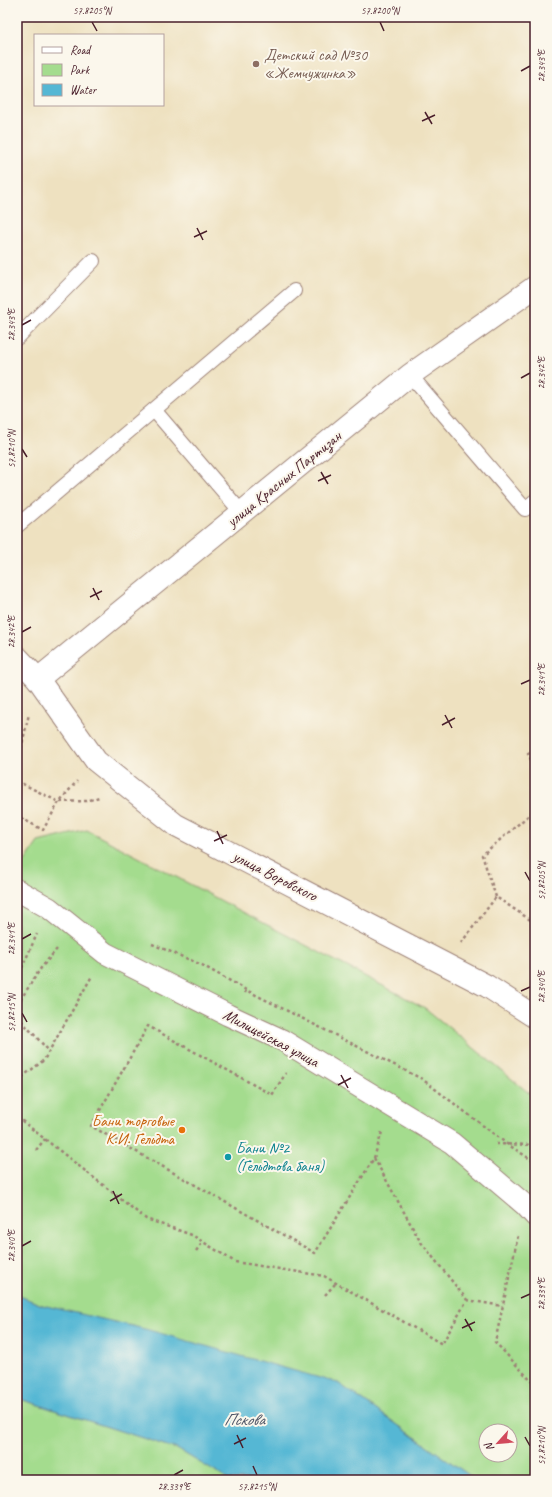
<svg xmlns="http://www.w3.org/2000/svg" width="552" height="1497" font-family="Caveat,sans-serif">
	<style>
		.green { fill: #a4dc8e; stroke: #777e5c; fill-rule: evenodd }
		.water { fill: #55b7d4; stroke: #506b80 }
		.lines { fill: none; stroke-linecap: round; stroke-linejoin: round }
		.service-casing { stroke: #9c8076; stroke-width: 16 }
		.pedestrian-casing { stroke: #9c8076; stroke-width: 23 }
		.minor-casing { stroke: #9c8076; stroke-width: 24 }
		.path { stroke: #9c8076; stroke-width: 2.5; stroke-dasharray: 3 3; stroke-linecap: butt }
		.service { stroke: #fff; stroke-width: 14 }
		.pedestrian { stroke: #fff; stroke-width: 21 }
		.minor { stroke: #fff; stroke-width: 22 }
		.ticks { fill: none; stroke: #4a1f2b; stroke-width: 1.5 }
		.education-dot { fill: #8d6e63; stroke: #fbf7ec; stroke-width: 1.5 }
		.food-dot { fill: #e8710a; stroke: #fbf7ec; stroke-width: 1.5 }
		.culture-dot { fill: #0f9aa8; stroke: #fbf7ec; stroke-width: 1.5 }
		.labels { text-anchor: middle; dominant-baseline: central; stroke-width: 4; stroke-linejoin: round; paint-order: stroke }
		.education-label { font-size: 16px; fill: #785e54; stroke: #fbf7ec; text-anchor: start }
		.street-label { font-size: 16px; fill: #4a1f2b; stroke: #fbf7ec }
		.food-label { font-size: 16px; fill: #c56008; stroke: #fbf7ec; text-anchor: end }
		.culture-label { font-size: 16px; fill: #0d838f; stroke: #fbf7ec; text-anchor: start }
		.water-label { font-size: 17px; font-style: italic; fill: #4e5466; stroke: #fbf7ec }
		.neatline { fill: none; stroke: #4a1f2b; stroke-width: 1.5 }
		.ticks-label { font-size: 10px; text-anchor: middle; fill: #4a1f2b }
	</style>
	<rect width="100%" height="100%" fill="#fbf7ec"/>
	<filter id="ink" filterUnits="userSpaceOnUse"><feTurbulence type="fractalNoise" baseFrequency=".025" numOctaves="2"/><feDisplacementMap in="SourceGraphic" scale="8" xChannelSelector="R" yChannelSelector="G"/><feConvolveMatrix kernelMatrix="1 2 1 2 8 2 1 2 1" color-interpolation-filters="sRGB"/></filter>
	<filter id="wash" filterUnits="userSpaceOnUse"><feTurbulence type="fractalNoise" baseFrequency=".012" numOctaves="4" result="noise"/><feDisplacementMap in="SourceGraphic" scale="16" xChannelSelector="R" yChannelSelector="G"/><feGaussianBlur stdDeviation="0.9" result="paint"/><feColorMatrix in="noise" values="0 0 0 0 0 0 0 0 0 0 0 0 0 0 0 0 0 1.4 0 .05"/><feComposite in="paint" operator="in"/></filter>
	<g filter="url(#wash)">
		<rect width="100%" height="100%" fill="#eee1c0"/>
		<!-- green -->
		<g class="green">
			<path d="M 87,830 L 425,1008 L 535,1098 L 535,1480 L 476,1480 L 338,1383 L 42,1305 L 17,1295 L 17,873 L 38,842 ZM 486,1431 L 510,1431 L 510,1455 L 486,1455 Z"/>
			<path d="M 17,1398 L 177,1449 L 229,1480 L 17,1480 Z"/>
		</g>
		<!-- water -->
		<path class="water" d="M 17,1295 L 42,1305 L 145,1329 L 338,1383 L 476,1480 L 229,1480 L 177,1449 L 17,1398 Z"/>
	</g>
	<g filter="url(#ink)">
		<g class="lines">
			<defs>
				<g id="service">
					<path d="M 17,338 L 93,261"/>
					<path d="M 410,375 L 525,509 L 535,501"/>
					<path d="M 154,410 L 242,513"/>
					<path d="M 17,526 L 294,291"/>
				</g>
				<path id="pedestrian" d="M 17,890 L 49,908 L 105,953 L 228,1015 L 282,1040 L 452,1143 L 525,1205 L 535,1216"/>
				<g id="minor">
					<path d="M 17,657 L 38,679 L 96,761 L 176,825 L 487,986 L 535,1017"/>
					<path d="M 38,679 L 410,375 L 535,287"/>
				</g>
			</defs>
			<!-- service casing -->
			<use href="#service" class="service-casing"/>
			<!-- pedestrian casing -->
			<use href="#pedestrian" class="pedestrian-casing"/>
			<!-- minor casing -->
			<use href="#minor" class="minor-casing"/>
			<!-- path -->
			<g class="path">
				<path d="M 535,750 L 528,754 L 535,767"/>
				<path d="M 17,766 L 29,714"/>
				<path d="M 17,781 L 59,802 L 87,801 L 99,797"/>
				<path d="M 17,816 L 21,818 L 17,826"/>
				<path d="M 21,818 L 43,830 L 59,802 L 77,781"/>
				<path d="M 496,897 L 482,855 L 535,810"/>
				<path d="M 461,943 L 496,897 L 535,923"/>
				<path d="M 152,944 L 202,965 L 246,990"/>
				<path d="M 17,979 L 37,934"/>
				<path d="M 245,993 L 246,990 L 422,1079 L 507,1144 L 535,1162"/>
				<path d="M 17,1005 L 41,968 L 57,949"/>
				<path d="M 17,1016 L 49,1051"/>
				<path d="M 17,1081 L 44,1060 L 92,976"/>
				<path d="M 17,1117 L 146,1219 L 192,1235 L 235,1262 L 324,1276 L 442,1344 L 467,1300 L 420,1241 L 374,1158 L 315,1253 L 91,1126 L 148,1026 L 272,1095 L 286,1073"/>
				<path d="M 496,1144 L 535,1145"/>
				<path d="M 36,1150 L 45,1139"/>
				<path d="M 374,1158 L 382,1132"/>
				<path d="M 518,1236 L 495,1342 L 535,1385"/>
				<path d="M 196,1251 L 203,1242"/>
				<path d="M 325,1295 L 336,1283"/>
				<path d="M 467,1300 L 503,1306"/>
			</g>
			<!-- service -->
			<use href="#service" class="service"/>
			<!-- pedestrian -->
			<use href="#pedestrian" class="pedestrian"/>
			<!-- minor -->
			<use href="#minor" class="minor"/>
		</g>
	</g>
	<!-- ticks -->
	<path class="ticks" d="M 92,22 L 97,31M 380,22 L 384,31M 521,71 L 530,66M 425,112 L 432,124M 422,121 L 435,115M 197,228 L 203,240M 194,237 L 207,231M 22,325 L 31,320M 521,378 L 530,373M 22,449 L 27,457M 321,472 L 328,484M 318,481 L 331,475M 93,588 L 99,600M 90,597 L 102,591M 22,632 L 31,627M 521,684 L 530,680M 445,715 L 452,728M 442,725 L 455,718M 217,831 L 223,844M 214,841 L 227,835M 525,872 L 530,881M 22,939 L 31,934M 521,991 L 530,987M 22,1013 L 27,1022M 341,1075 L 348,1088M 338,1085 L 351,1078M 113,1191 L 119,1204M 110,1201 L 122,1194M 22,1246 L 31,1241M 521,1298 L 530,1294M 465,1319 L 472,1331M 462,1328 L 475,1322M 237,1435 L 243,1448M 525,1437 L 530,1446M 234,1444 L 246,1438M 253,1466 L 257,1475M 174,1475 L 183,1470"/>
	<!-- markers -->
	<circle class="education-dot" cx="256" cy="64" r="4"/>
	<circle class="food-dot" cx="182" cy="1130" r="4"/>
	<circle class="culture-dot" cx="228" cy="1157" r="4"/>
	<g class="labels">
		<!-- education labels -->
		<g class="education-label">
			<text x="264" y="55">Детский сад №30<tspan x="264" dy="18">«Жемчужинка»</tspan></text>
		</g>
		<!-- street labels -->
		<g class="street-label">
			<text transform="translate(284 479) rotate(-39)">улица Красных Партизан</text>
			<text transform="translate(275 876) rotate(27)">улица Воровского</text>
			<text transform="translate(271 1038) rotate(28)">Милицейская улица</text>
		</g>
		<!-- food labels -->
		<g class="food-label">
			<text x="174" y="1121">Бани торговые<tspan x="174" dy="18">К.И. Гельдта</tspan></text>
		</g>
		<!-- culture labels -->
		<g class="culture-label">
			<text x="236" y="1148">Бани №2<tspan x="236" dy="18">(Гельдтова баня)</tspan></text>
		</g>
		<!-- water labels -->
		<g class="water-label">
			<text x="244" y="1419">Пскова</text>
		</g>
	</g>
	<!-- margin -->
	<rect width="552" height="1497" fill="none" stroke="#fbf7ec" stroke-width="44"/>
	<!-- legend -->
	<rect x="34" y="34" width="130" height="72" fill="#fbf7ec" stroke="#b4a19f"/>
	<rect x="42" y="47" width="20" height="6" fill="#ffffff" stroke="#b4a19f"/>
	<text x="70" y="54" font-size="12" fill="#4a1f2b">Road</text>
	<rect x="42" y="64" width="20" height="12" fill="#a4dc8e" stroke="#b4a19f"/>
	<text x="70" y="74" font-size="12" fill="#4a1f2b">Park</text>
	<rect x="42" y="84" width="20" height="12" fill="#55b7d4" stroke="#b4a19f"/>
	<text x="70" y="94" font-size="12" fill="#4a1f2b">Water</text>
	<!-- north arrow -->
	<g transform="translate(498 1443) rotate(243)"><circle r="19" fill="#fbf7ec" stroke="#b4a19f"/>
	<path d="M0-3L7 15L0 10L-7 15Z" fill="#d1495b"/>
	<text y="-6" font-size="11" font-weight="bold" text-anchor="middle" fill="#4a1f2b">N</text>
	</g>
	<rect x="22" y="22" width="508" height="1453" class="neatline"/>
	<g class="ticks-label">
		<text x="92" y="14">57.8205°N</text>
		<text x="380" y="14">57.8200°N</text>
		<text transform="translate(541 66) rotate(-90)" y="4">28.343°E</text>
		<text transform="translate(11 325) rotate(-90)" y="4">28.343°E</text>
		<text transform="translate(541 373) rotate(-90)" y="4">28.342°E</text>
		<text transform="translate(11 449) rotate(-90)" y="4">57.8210°N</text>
		<text transform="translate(11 632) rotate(-90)" y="4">28.342°E</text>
		<text transform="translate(541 680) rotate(-90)" y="4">28.341°E</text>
		<text transform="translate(541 881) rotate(-90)" y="4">57.8205°N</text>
		<text transform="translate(11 939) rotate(-90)" y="4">28.341°E</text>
		<text transform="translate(541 987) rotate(-90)" y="4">28.340°E</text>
		<text transform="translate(11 1013) rotate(-90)" y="4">57.8215°N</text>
		<text transform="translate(11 1246) rotate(-90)" y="4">28.340°E</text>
		<text transform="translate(541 1294) rotate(-90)" y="4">28.339°E</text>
		<text transform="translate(541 1446) rotate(-90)" y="4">57.8210°N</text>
		<text x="174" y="1490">28.339°E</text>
		<text x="257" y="1490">57.8215°N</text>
	</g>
</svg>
